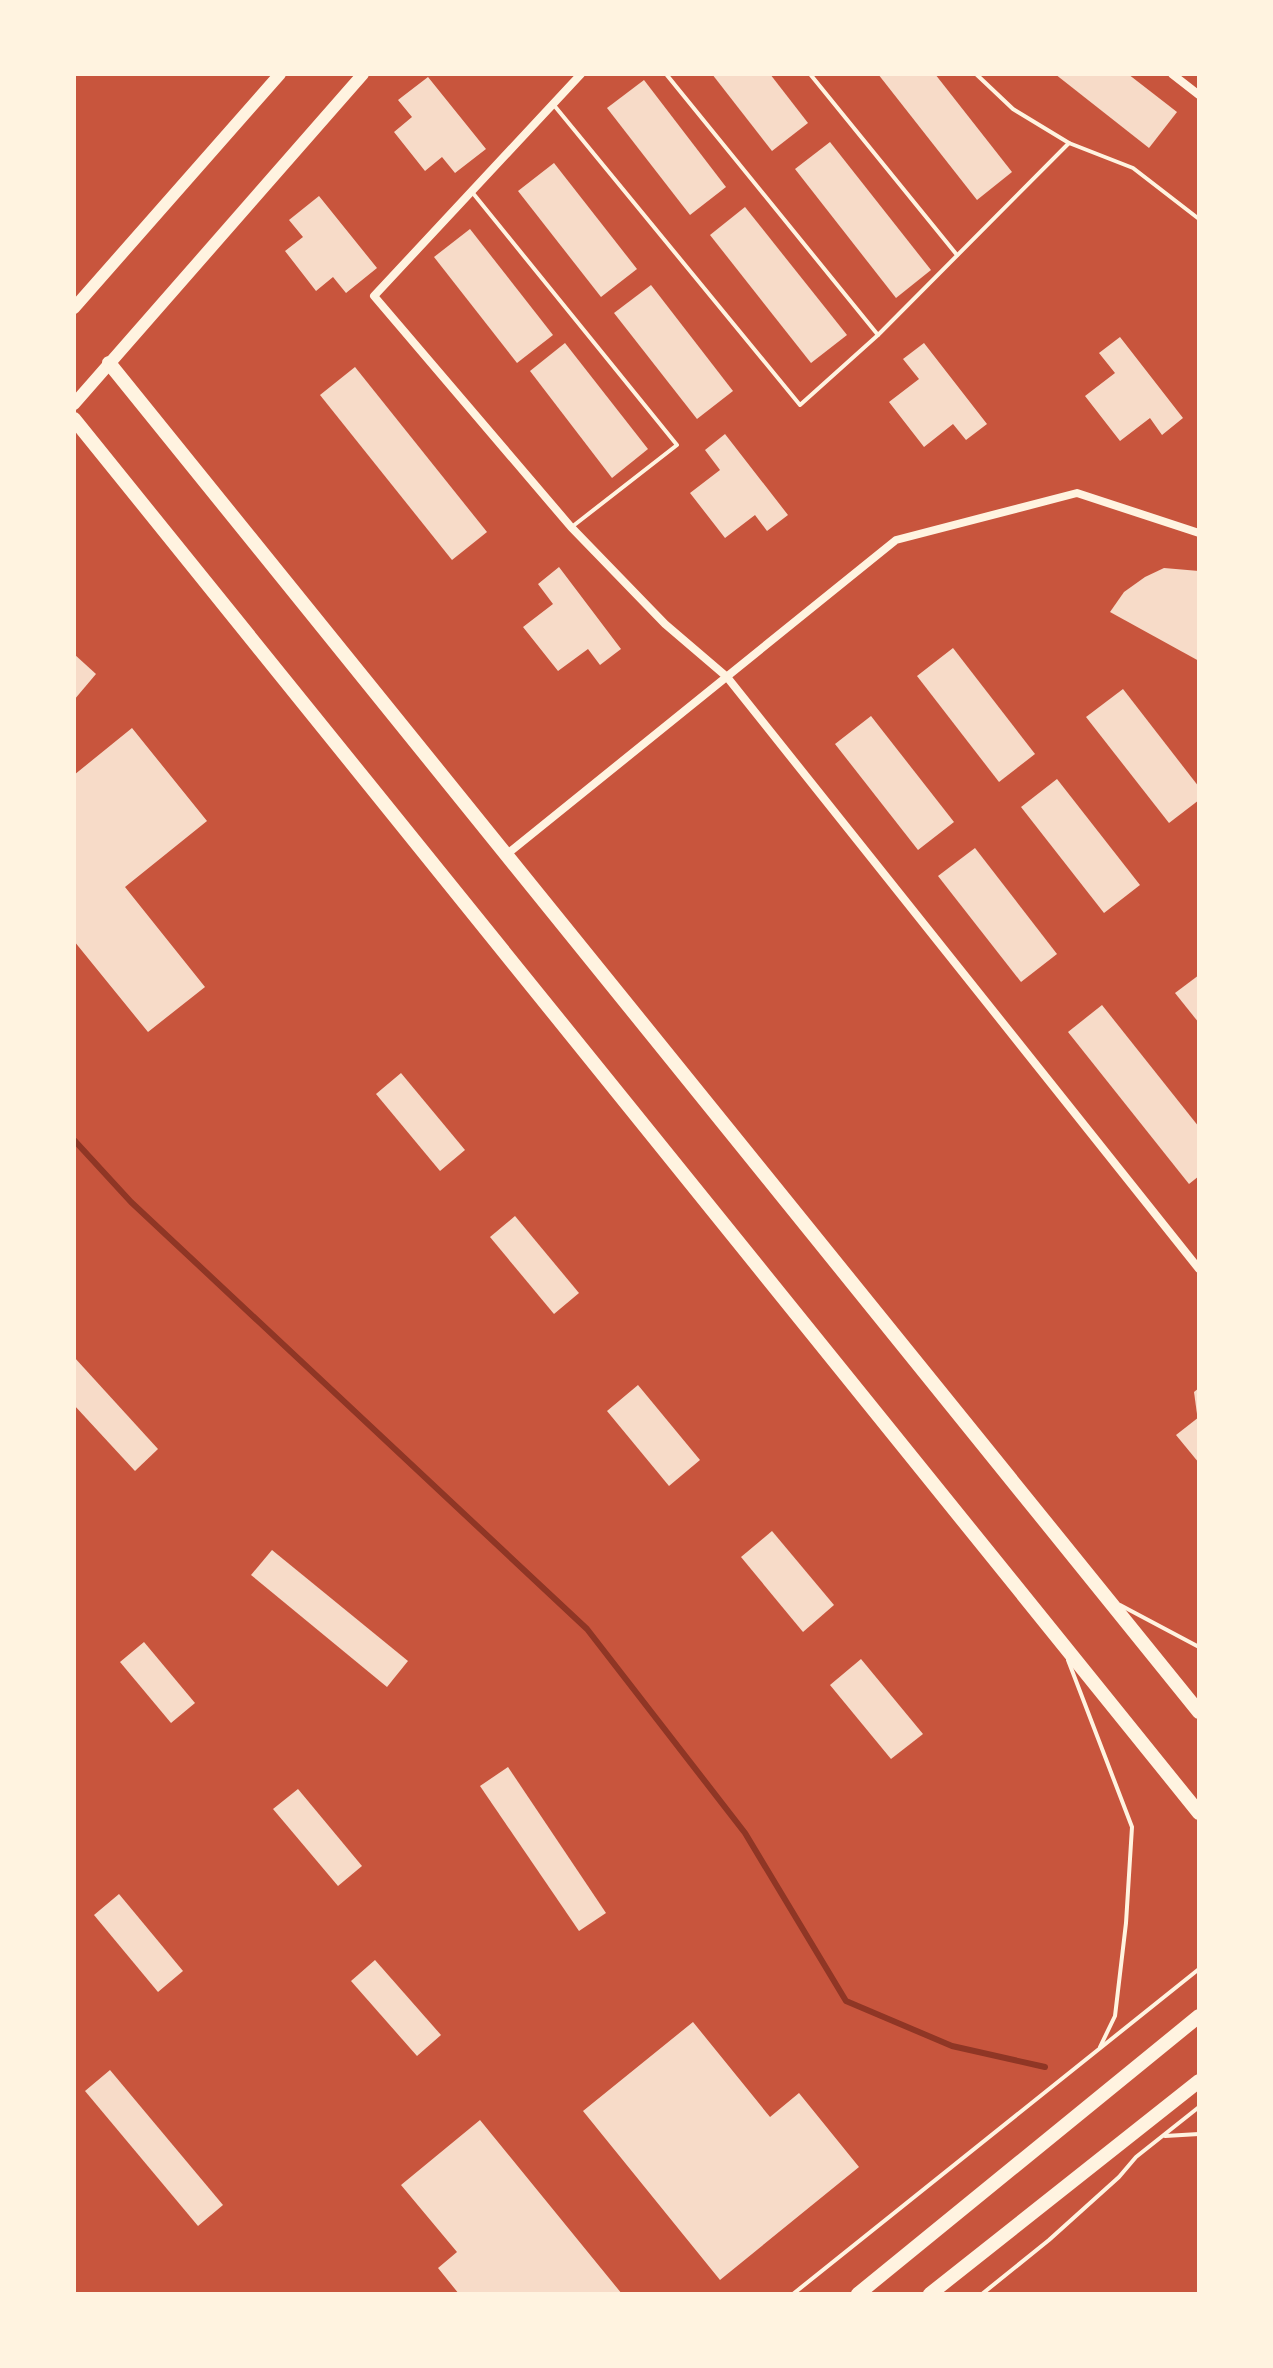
<svg xmlns="http://www.w3.org/2000/svg" width="1273" height="2368" font-family="Overpass,sans-serif">
	<style>
		.lines { fill: none; stroke-linecap: round; stroke-linejoin: round }
		.stream { stroke: #8f3625; stroke-width: 6 }
		.building { fill: #f7dbc8 }
		.service { stroke: #fff3e0; stroke-width: 4 }
		.minor { stroke: #fff3e0; stroke-width: 8 }
		.secondary { stroke: #fff3e0; stroke-width: 12 }
		.primary { stroke: #fff3e0; stroke-width: 14 }
	</style>
	<rect width="100%" height="100%" fill="#c8553d"/>
	<g class="lines">
		<!-- stream -->
		<path class="stream" d="M 74,1140 L 131,1202 L 587,1629 L 745,1833 L 846,2001 L 952,2046 L 1045,2067"/>
	</g>
	<!-- building -->
	<g class="building">
		<path d="M 712,74 L 770,74 L 808,123 L 772,151 Z"/>
		<path d="M 878,74 L 935,74 L 1012,172 L 977,200 Z"/>
		<path d="M 1055,74 L 1128,74 L 1177,112 L 1149,148 Z"/>
		<path d="M 428,77 L 486,149 L 455,173 L 442,157 L 425,171 L 394,132 L 412,117 L 398,100 Z"/>
		<path d="M 644,80 L 726,187 L 690,215 L 607,108 Z"/>
		<path d="M 830,142 L 931,270 L 896,298 L 795,169 Z"/>
		<path d="M 554,163 L 637,269 L 601,297 L 518,191 Z"/>
		<path d="M 319,196 L 377,268 L 346,293 L 333,277 L 316,291 L 285,251 L 303,237 L 289,220 Z"/>
		<path d="M 745,207 L 847,335 L 811,363 L 710,235 Z"/>
		<path d="M 470,229 L 553,335 L 517,363 L 434,257 Z"/>
		<path d="M 651,285 L 733,391 L 697,419 L 614,313 Z"/>
		<path d="M 1120,337 L 1183,418 L 1162,435 L 1150,418 L 1120,441 L 1085,396 L 1115,373 L 1099,353 Z"/>
		<path d="M 565,343 L 648,449 L 612,478 L 530,371 Z"/>
		<path d="M 924,343 L 987,424 L 966,440 L 953,424 L 924,447 L 889,402 L 919,379 L 903,359 Z"/>
		<path d="M 355,367 L 487,532 L 452,560 L 320,395 Z"/>
		<path d="M 725,434 L 788,515 L 767,531 L 755,515 L 725,538 L 690,493 L 720,470 L 705,450 Z"/>
		<path d="M 559,567 L 621,649 L 600,665 L 588,649 L 558,671 L 523,627 L 553,604 L 538,584 Z"/>
		<path d="M 1164,568 L 1199,571 L 1199,661 L 1110,612 L 1124,592 L 1145,577 Z"/>
		<path d="M 953,648 L 1035,754 L 999,782 L 917,676 Z"/>
		<path d="M 74,654 L 96,674 L 74,700 Z"/>
		<path d="M 1123,689 L 1199,787 L 1199,800 L 1169,823 L 1086,717 Z"/>
		<path d="M 871,716 L 954,822 L 918,850 L 835,744 Z"/>
		<path d="M 132,728 L 207,821 L 125,887 L 205,987 L 148,1032 L 74,941 L 74,775 Z"/>
		<path d="M 1057,779 L 1140,885 L 1104,913 L 1021,807 Z"/>
		<path d="M 975,848 L 1057,954 L 1021,982 L 938,876 Z"/>
		<path d="M 1199,975 L 1199,1023 L 1175,993 Z"/>
		<path d="M 1102,1005 L 1199,1127 L 1199,1176 L 1189,1184 L 1068,1032 Z"/>
		<path d="M 401,1073 L 465,1150 L 440,1171 L 376,1094 Z"/>
		<path d="M 515,1216 L 579,1293 L 554,1314 L 490,1237 Z"/>
		<path d="M 74,1357 L 158,1449 L 135,1471 L 74,1405 Z"/>
		<path d="M 638,1385 L 700,1460 L 669,1486 L 607,1411 Z"/>
		<path d="M 1199,1388 L 1199,1414 L 1197,1414 L 1194,1392 Z"/>
		<path d="M 1199,1417 L 1199,1463 L 1176,1435 Z"/>
		<path d="M 772,1531 L 834,1605 L 803,1632 L 741,1557 Z"/>
		<path d="M 272,1550 L 408,1661 L 387,1687 L 251,1575 Z"/>
		<path d="M 144,1642 L 195,1703 L 171,1723 L 120,1662 Z"/>
		<path d="M 861,1659 L 923,1734 L 891,1759 L 830,1685 Z"/>
		<path d="M 508,1767 L 606,1913 L 579,1931 L 480,1786 Z"/>
		<path d="M 298,1789 L 362,1866 L 338,1886 L 273,1809 Z"/>
		<path d="M 119,1894 L 183,1971 L 158,1992 L 94,1915 Z"/>
		<path d="M 375,1960 L 441,2035 L 417,2056 L 351,1981 Z"/>
		<path d="M 693,2022 L 770,2117 L 799,2093 L 859,2167 L 720,2280 L 583,2111 Z"/>
		<path d="M 110,2070 L 223,2205 L 198,2226 L 85,2091 Z"/>
		<path d="M 480,2120 L 622,2294 L 459,2294 L 438,2268 L 457,2252 L 401,2185 Z"/>
	</g>
	<g class="lines">
		<!-- service -->
		<g class="service">
			<path d="M 666,74 L 878,335"/>
			<path d="M 810,74 L 957,255"/>
			<path d="M 976,74 L 1013,109 L 1069,143"/>
			<path d="M 553,104 L 800,405 L 878,335 L 1069,143 L 1133,168 L 1199,219"/>
			<path d="M 472,192 L 677,445 L 573,526"/>
			<path d="M 1120,1605 L 1199,1647"/>
			<path d="M 1068,1660 L 1132,1827 L 1126,1923 L 1115,2016 L 1100,2047"/>
			<path d="M 1165,2136 L 1199,2134"/>
			<path d="M 793,2294 L 1199,1969"/>
			<path d="M 982,2294 L 1049,2240 L 1119,2177 L 1136,2157 L 1199,2107"/>
		</g>
		<!-- minor -->
		<g class="minor">
			<path d="M 581,74 L 374,296 L 571,527 L 665,624 L 727,677 L 1199,1269"/>
			<path d="M 1172,74 L 1199,95"/>
			<path d="M 506,855 L 896,540 L 1077,493 L 1199,533"/>
		</g>
		<!-- secondary -->
		<g class="secondary">
			<path d="M 74,308 L 280,74"/>
			<path d="M 74,404 L 363,74"/>
		</g>
		<!-- primary -->
		<g class="primary">
			<path d="M 109,363 L 1199,1712"/>
			<path d="M 74,419 L 1199,1813"/>
			<path d="M 858,2294 L 1199,2016"/>
			<path d="M 930,2294 L 1199,2081"/>
		</g>
	</g>
	<!-- border -->
	<rect width="1273" height="2368" fill="none" stroke="#fff3e0" stroke-width="152"/>
</svg>
